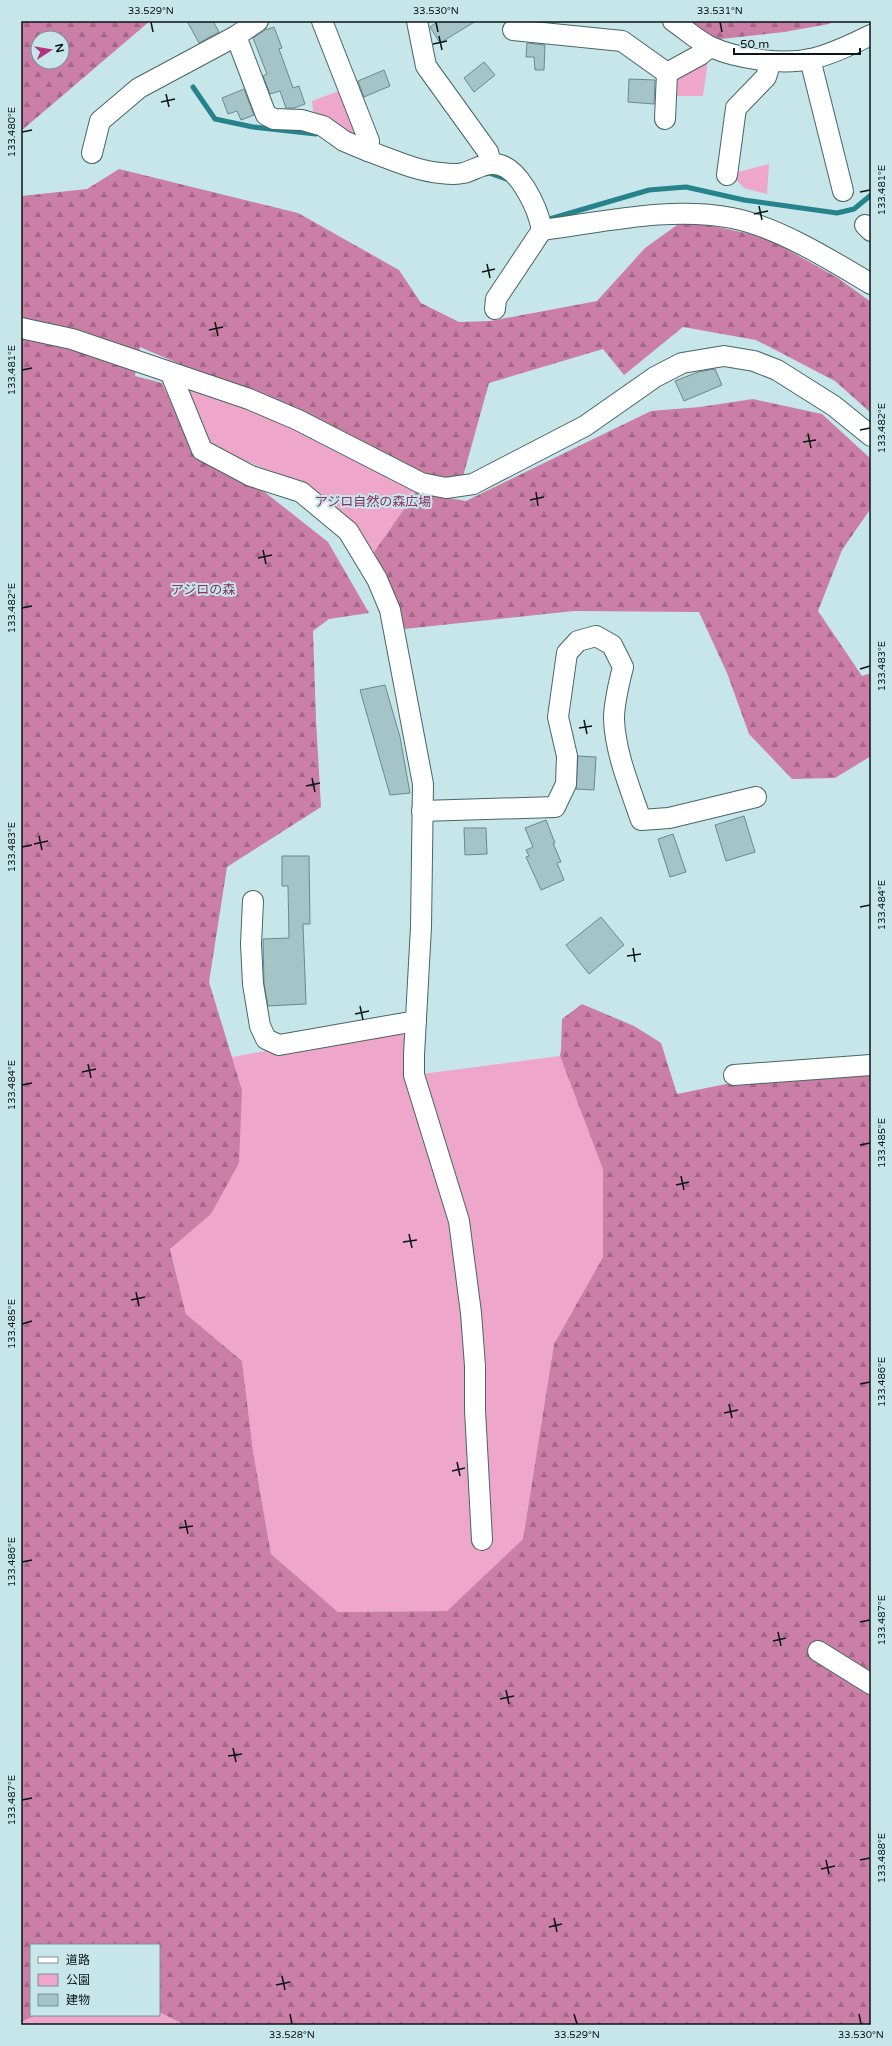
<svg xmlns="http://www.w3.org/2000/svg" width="892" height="2046" font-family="'Varela Round','Noto Sans JP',sans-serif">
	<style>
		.green { fill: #efa6cb }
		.forest { fill: url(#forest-firs); fill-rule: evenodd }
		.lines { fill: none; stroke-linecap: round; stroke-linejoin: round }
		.stream { stroke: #26838b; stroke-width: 5 }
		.building { fill: #a5c4c7; stroke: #6b898c }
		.minor-casing { stroke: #486567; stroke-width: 22 }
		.minor { stroke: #fff; stroke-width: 20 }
		.ticks { fill: none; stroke: #091516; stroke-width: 1.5 }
		.labels { text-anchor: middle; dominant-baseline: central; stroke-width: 4; stroke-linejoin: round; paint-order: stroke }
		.park-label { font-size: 13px; fill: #8b2f65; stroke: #c6e6e9 }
		.neatline { fill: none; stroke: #091516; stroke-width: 1.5 }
		.ticks-label { font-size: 10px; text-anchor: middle; fill: #091516 }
	</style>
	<defs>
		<pattern id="forest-firs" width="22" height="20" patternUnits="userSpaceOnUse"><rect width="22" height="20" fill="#cb7ea6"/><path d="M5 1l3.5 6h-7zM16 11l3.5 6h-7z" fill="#a36686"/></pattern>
	</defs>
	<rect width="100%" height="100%" fill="#c6e6e9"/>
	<!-- green -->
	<g class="green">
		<path d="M 708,60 L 703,96 L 675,96 L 678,75 Z"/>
		<path d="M 344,89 L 362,143 L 314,117 L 312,101 Z"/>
		<path d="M 769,164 L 767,194 L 744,188 L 731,174 Z"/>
		<path d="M 182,381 L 257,410 L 343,451 L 416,492 L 374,552 L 352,522 L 302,484 L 210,446 Z"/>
		<path d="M 401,1027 L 415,1075 L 560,1056 L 604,1169 L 603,1257 L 554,1344 L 523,1539 L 447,1611 L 338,1612 L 271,1554 L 253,1451 L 242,1361 L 186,1314 L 170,1248 L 211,1214 L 242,1090 L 232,1057 Z"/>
		<path d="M 159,2012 L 185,2025 L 21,2025 L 21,2022 L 36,2015 L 159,2015 Z"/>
	</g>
	<!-- forest -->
	<g class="forest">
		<path d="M 21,21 L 150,21 L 21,131 ZM 38,38 L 62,38 L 62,62 L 38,62 Z"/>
		<path d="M 686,21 L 835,21 L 829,24 L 784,32 L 712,40 Z"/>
		<path d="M 119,169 L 298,213 L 399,270 L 421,303 L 459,322 L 490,321 L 597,301 L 645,248 L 684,220 L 765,237 L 838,278 L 871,302 L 871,413 L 835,381 L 756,340 L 683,327 L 624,375 L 603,349 L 489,383 L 462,480 L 423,478 L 308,419 L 140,347 L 135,376 L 162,383 L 195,457 L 257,486 L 328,542 L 369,613 L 329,619 L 313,631 L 316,720 L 321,807 L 227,867 L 209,982 L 242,1090 L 239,1163 L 211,1214 L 170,1249 L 186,1314 L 242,1361 L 253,1451 L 271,1554 L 338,1612 L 447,1611 L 523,1539 L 554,1344 L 603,1257 L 603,1169 L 560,1056 L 561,1050 L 562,1019 L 582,1004 L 634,1026 L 661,1043 L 677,1094 L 726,1084 L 871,1074 L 871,2025 L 185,2025 L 159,2012 L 159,1945 L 31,1945 L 31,2015 L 36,2015 L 21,2022 L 21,196 L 87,189 Z"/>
		<path d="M 753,399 L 822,414 L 871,459 L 871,504 L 869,511 L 842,550 L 818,611 L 862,676 L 871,673 L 871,756 L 835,778 L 792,779 L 749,734 L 727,673 L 699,612 L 574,611 L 404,629 L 374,552 L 416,492 L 466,501 L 651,411 L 700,407 Z"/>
	</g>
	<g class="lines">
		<!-- stream -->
		<g class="stream">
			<path d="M 193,87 L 215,119 L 253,127 L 316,134"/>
			<path d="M 486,174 L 489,173 L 509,180"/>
			<path d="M 546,220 L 649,190 L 686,187 L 744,200 L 837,213 L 854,209 L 871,195"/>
		</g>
	</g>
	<!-- building -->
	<g class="building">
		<path d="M 187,21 L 213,21 L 219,32 L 199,43 Z"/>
		<path d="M 439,21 L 476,21 L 440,43 L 430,27 Z"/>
		<path d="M 274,27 L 282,48 L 279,49 L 293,88 L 299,86 L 305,104 L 294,108 L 286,108 L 280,91 L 270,94 L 263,76 L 267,74 L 253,38 L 265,30 Z"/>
		<path d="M 527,43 L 545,45 L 544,70 L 535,70 L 534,57 L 526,57 Z"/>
		<path d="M 484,62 L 495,75 L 474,92 L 464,78 Z"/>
		<path d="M 384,70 L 390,86 L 364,97 L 358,81 Z"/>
		<path d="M 629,79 L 655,80 L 654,104 L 628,102 Z"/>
		<path d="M 244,89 L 254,115 L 241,120 L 237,111 L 228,114 L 222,98 Z"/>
		<path d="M 715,369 L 722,385 L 684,401 L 675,381 L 698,372 Z"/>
		<path d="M 385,685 L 400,737 L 410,793 L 390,795 L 360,690 Z"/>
		<path d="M 578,756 L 596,757 L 594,790 L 576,789 Z"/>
		<path d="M 744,816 L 755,852 L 726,861 L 715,825 Z"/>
		<path d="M 546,820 L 555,843 L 553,843 L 561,862 L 557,863 L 564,880 L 541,890 L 526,857 L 529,856 L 526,850 L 533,847 L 525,828 Z"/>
		<path d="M 464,828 L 486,828 L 487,854 L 465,855 Z"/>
		<path d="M 673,834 L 686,872 L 670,877 L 658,839 Z"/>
		<path d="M 282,856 L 309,856 L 310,924 L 303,924 L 306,1004 L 268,1006 L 264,983 L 263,939 L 289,938 L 288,886 L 282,886 Z"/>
		<path d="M 601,917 L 624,945 L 589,974 L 566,945 Z"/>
	</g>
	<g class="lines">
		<defs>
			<g id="minor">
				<path d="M 417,21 L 426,66 L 488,152 L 491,164"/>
				<path d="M 673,21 C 685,29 698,41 711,47 C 738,59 782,65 811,59 C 833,54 852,44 871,35"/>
				<path d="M 513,30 L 622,41 L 667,73 L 700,55 L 710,47"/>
				<path d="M 236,36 L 266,115 L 274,119 L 302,120 L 323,126 L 344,141 L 368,151 L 369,141 L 322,21"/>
				<path d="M 810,59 L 843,191"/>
				<path d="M 665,119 L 667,73"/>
				<path d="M 368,151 C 391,159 416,171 441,173 C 448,174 456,175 463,173 C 472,171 482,164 492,164 C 518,162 538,209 542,230 C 605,222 669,206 732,218 C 778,227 831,260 871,284"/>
				<path d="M 92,153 L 100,121 L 139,88 L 236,36 L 258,21"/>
				<path d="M 727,175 L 736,108 L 766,77 L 771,61"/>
				<path d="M 865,225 L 871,231"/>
				<path d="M 495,309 L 496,299 L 542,230"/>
				<path d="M 21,328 L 72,339 L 249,399 L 298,420 L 421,483 L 446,488 L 473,484 L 585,426 L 655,377 L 682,363 L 724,356 L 754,361 L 777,370 L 834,406 L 871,436"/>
				<path d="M 171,374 L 202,450 L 251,476 L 301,492 L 348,531 L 377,579 L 390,610 L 423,784 L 421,927 L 414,1055 L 414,1075 L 459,1221 L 471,1313 L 475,1366 L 475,1410 L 482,1540"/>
				<path d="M 422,811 L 555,807 L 566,784 L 567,756 L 558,717 L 567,653 L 578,641 L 596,636 L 612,645 L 623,667 C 619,683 614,702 614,719 C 615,752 630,788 641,820 L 669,818 L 756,797"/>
				<path d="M 253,901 L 251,944 L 253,984 L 260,1026 L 266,1039 L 279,1045 L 416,1021"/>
				<path d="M 734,1075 L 871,1065"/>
				<path d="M 818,1651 L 871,1684"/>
			</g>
		</defs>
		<!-- minor casing -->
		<use href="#minor" class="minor-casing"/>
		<!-- minor -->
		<use href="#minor" class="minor"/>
	</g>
	<!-- ticks -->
	<path class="ticks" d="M 151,22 L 153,32M 436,22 L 438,32M 720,22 L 722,32M 439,36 L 442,50M 433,44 L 447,41M 166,94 L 169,107M 161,102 L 175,99M 22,132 L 32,130M 860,192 L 870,190M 759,206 L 762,220M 754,214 L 768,211M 487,264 L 490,278M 482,272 L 495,269M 215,322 L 218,336M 209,330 L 223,327M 22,370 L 32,368M 860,430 L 870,428M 808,434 L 811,448M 803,442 L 816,440M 536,492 L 538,506M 530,500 L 544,497M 263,550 L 266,564M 258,558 L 272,555M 22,608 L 32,606M 860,669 L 870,666M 584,720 L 587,734M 579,728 L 592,726M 312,778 L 315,792M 306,786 L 320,783M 39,836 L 42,850M 34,844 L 48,841M 22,847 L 32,845M 860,907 L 870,905M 633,948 L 635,962M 627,956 L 641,954M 360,1006 L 363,1020M 355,1014 L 369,1011M 88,1064 L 91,1078M 82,1072 L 96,1069M 22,1085 L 32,1083M 860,1145 L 870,1143M 681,1176 L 684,1190M 676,1185 L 689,1182M 409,1234 L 412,1248M 403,1242 L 417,1240M 136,1292 L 139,1306M 131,1300 L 145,1297M 22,1324 L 32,1321M 860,1384 L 870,1382M 729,1404 L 732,1418M 724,1413 L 738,1410M 457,1462 L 460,1476M 452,1471 L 465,1468M 185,1520 L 188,1534M 179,1528 L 193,1526M 22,1562 L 32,1560M 860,1622 L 870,1620M 778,1632 L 781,1646M 773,1641 L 786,1638M 506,1690 L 509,1704M 500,1699 L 514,1696M 233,1748 L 236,1762M 228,1756 L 242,1754M 22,1800 L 32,1798M 826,1860 L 829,1874M 860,1860 L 870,1858M 821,1869 L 835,1866M 554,1918 L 557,1932M 549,1927 L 562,1924M 282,1976 L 285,1990M 276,1985 L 290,1982M 290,2014 L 292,2024M 574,2014 L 577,2024M 859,2014 L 861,2024"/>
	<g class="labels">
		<!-- park labels -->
		<g class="park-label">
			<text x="373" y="502">アジロ自然の森広場</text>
			<text x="203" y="590">アジロの森</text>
		</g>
	</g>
	<!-- border -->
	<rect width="892" height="2046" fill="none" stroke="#c6e6e9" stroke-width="44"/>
	<!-- legend -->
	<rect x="30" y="1944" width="130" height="72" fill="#c6e6e9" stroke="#7a9295"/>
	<rect x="38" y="1957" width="20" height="6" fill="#ffffff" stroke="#7a9295"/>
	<text x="66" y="1964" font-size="12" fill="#091516">道路</text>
	<rect x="38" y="1974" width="20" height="12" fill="#efa6cb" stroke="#7a9295"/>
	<text x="66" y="1984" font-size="12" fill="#091516">公園</text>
	<rect x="38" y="1994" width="20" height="12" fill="#a5c4c7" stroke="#7a9295"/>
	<text x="66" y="2004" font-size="12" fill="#091516">建物</text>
	<!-- north arrow -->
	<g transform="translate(50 50) rotate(78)"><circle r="19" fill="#c6e6e9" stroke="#7a9295"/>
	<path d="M0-3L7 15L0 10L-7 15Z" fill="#b1317f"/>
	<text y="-6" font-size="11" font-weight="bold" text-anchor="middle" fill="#091516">N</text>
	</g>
	<!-- scale -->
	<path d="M734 48v6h126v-6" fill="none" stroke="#091516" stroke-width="2"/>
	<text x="740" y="48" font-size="12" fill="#091516" stroke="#c6e6e9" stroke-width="3" paint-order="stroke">50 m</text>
	<rect x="22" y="22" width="848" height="2002" class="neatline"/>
	<g class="ticks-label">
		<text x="151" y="14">33.529°N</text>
		<text x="436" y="14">33.530°N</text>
		<text x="720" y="14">33.531°N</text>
		<text transform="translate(11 132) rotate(-90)" y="4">133.480°E</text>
		<text transform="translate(881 190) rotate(-90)" y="4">133.481°E</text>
		<text transform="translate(11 370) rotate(-90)" y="4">133.481°E</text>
		<text transform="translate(881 428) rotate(-90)" y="4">133.482°E</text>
		<text transform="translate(11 608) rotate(-90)" y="4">133.482°E</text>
		<text transform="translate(881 666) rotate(-90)" y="4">133.483°E</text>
		<text transform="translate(11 847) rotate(-90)" y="4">133.483°E</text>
		<text transform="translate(881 905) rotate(-90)" y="4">133.484°E</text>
		<text transform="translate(11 1085) rotate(-90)" y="4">133.484°E</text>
		<text transform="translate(881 1143) rotate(-90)" y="4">133.485°E</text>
		<text transform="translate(11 1324) rotate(-90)" y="4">133.485°E</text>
		<text transform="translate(881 1382) rotate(-90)" y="4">133.486°E</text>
		<text transform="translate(11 1562) rotate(-90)" y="4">133.486°E</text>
		<text transform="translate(881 1620) rotate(-90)" y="4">133.487°E</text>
		<text transform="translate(11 1800) rotate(-90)" y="4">133.487°E</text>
		<text transform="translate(881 1858) rotate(-90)" y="4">133.488°E</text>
		<text x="292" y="2038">33.528°N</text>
		<text x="577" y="2038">33.529°N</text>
		<text x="861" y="2038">33.530°N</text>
	</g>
</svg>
